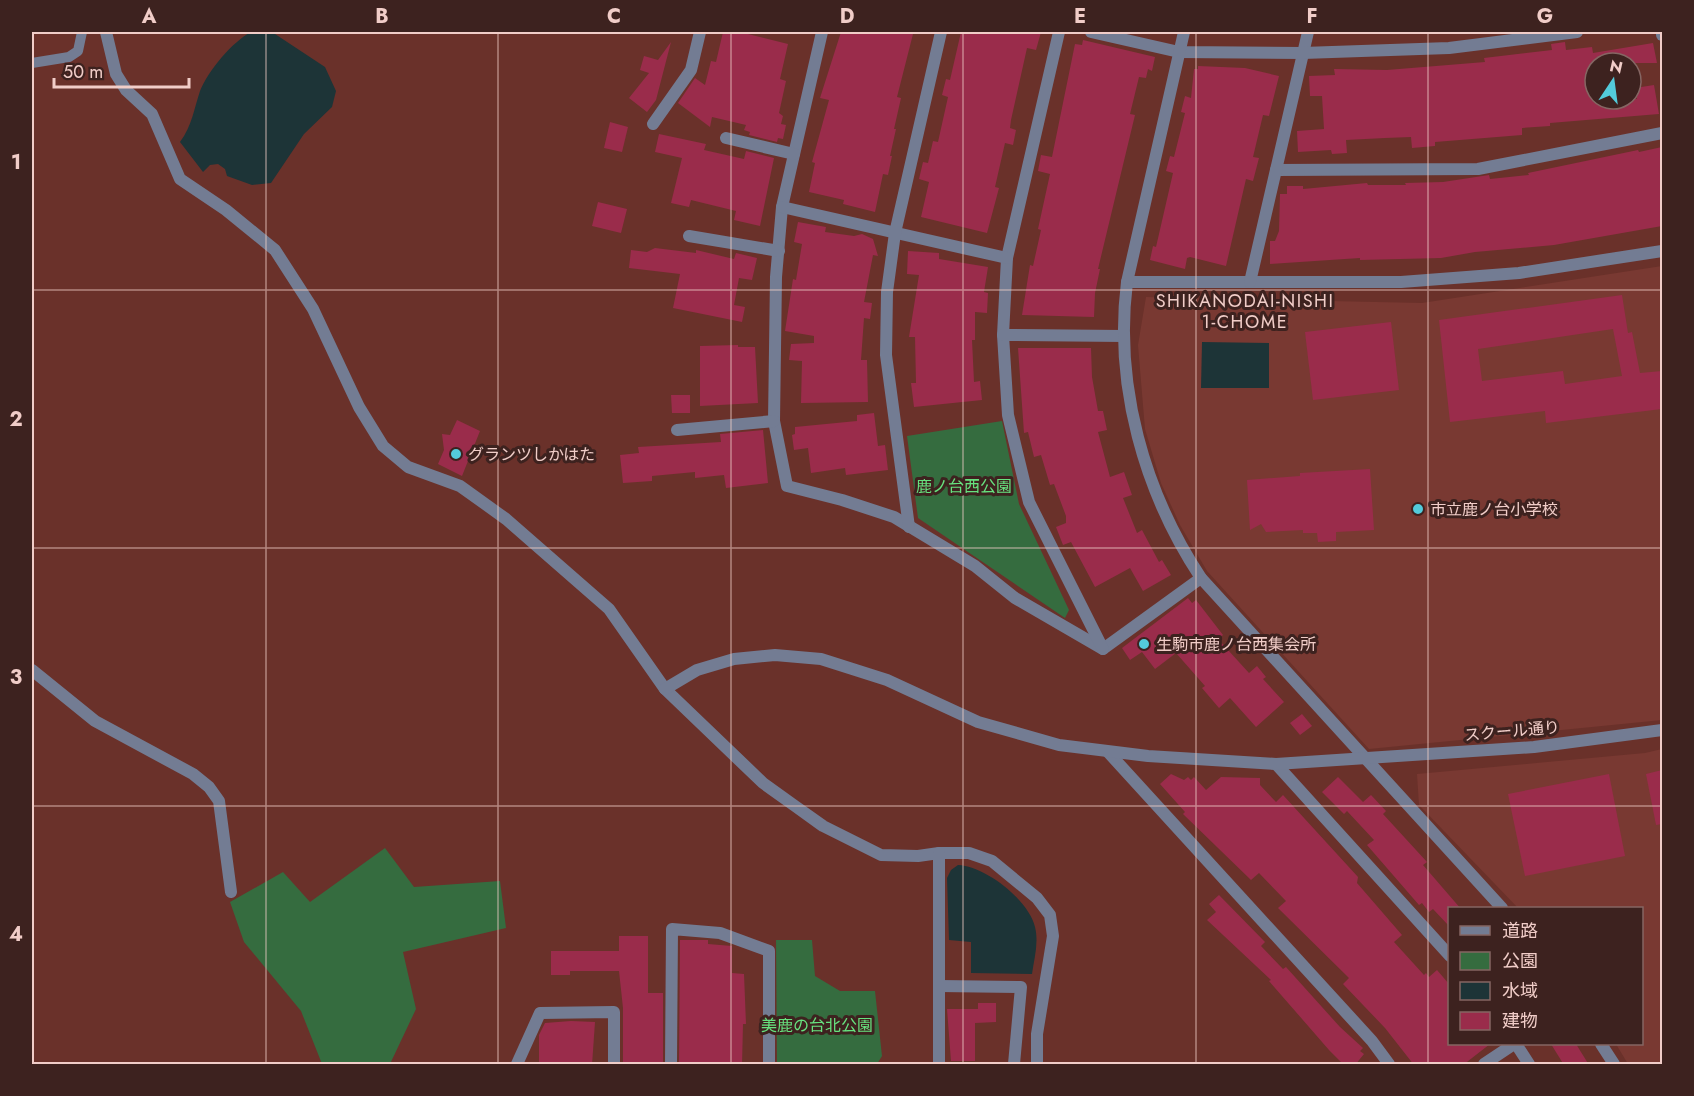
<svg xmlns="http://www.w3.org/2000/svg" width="1694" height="1096" font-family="Jost,'Noto Sans JP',sans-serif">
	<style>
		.built { fill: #793932 }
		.green { fill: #356c3f }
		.water { fill: #1d3437 }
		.building { fill: #9a2c4b; fill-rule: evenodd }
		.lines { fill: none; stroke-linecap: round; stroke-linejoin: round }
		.service { stroke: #737c93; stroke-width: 10 }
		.minor { stroke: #737c93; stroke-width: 12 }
		.tertiary { stroke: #737c93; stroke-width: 12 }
		.grid { fill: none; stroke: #f1cdc8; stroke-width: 1.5; stroke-opacity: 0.55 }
		.poi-dot { fill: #53cbdb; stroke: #3d221f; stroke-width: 2 }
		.labels { text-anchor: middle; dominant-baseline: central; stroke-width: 6; stroke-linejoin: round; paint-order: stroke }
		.poi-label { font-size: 16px; fill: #f1cdc8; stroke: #3d221f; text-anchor: start }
		.park-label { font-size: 16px; fill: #67e27f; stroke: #3d221f }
		.street-label { font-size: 16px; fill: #f1cdc8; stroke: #3d221f }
		.neighbourhood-label { font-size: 18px; letter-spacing: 1.5px; fill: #f1cdc8; stroke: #3d221f }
		.neatline { fill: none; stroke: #f1cdc8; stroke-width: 2 }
		.grid-label { font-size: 20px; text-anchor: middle; font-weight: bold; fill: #f1cdc8 }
	</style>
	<rect width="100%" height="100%" fill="#6a312a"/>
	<!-- built -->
	<g class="built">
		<path d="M 1662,266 L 1662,720 L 1369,749 L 1207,571 L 1180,525 L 1161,483 L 1145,429 L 1138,345 L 1146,297 L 1422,303 Z"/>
		<path d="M 1662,749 L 1662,1064 L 1628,1064 L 1616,1044 L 1642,1044 L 1642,908 L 1518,908 L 1419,805 L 1417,774 L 1645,753 Z"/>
	</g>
	<!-- green -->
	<g class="green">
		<path d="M 1002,421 L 1019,504 L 1069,610 L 1065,618 L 918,518 L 907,436 Z"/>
		<path d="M 385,848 L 414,887 L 500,881 L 506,928 L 403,952 L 416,1009 L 390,1064 L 322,1064 L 301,1011 L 244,942 L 230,902 L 283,872 L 310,902 Z"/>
		<path d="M 776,940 L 812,940 L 815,976 L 840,991 L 875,991 L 882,1056 L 877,1064 L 777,1064 Z"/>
	</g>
	<!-- water -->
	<g class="water">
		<path d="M 251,32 L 272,32 L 325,67 L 336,91 L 332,107 L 304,134 L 271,183 L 252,185 L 227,176 L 225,169 L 218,164 L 210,165 L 203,172 L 180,142 C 192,126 194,109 200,91 C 208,71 232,42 251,32 Z"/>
		<path d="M 1202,342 L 1269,343 L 1269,388 L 1201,388 Z"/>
		<path d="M 958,865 C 985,866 1029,900 1035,927 C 1039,943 1034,959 1032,974 L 971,973 L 971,942 L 949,940 L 947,878 L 951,870 Z"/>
	</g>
	<!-- building -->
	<g class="building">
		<path d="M 723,32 L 740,32 L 788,44 L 780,79 L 786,81 L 779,113 L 783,116 L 781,124 L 786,125 L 783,139 L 778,138 L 777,142 L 749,135 L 750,132 L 744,130 L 746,125 L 712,117 L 710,127 L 678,103 L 695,78 L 705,85 L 711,61 L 716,62 Z"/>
		<path d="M 841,32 L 899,32 L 913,34 L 897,97 L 901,98 L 894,129 L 896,129 L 890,156 L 892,156 L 888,175 L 883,174 L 875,212 L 843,204 L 844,200 L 809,192 L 815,163 L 812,162 L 829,100 L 820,98 Z"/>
		<path d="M 961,32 L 1041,32 L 1036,50 L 1027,48 L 1011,120 L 1010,128 L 1016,130 L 1013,145 L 1005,143 L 995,187 L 999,188 L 987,233 L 921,217 L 929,182 L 919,179 L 923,162 L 928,163 L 933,141 L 938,142 L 948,97 L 942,95 L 946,79 L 950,80 Z"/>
		<path d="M 1083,40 L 1155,57 L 1152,71 L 1148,69 L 1146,78 L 1139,77 L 1130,114 L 1135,115 L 1098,269 L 1100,269 L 1095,293 L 1094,317 L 1022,315 L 1030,265 L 1033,266 L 1041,230 L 1038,229 L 1050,174 L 1038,171 L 1041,155 L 1052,157 L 1075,44 L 1082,45 Z"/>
		<path d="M 671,42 L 656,100 L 647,112 L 629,98 L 649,73 L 640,70 L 644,56 L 658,60 Z"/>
		<path d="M 1565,42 L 1566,50 L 1592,47 L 1593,53 L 1653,43 L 1657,63 L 1595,63 L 1595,99 L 1637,99 L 1635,88 L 1654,85 L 1659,114 L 1550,123 L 1550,126 L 1522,128 L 1522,135 L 1435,142 L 1435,146 L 1412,148 L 1411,137 L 1385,138 L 1346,140 L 1347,153 L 1332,154 L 1331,150 L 1298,152 L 1297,131 L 1324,129 L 1322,96 L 1310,96 L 1309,76 L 1335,75 L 1334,69 L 1387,70 L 1485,62 L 1484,58 L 1552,50 L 1551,44 Z"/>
		<path d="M 1198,66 L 1245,68 L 1279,76 L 1269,116 L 1263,115 L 1253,157 L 1259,158 L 1253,181 L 1246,179 L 1226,266 L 1190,257 L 1187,258 L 1185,269 L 1150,260 L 1153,246 L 1156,247 L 1173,173 L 1166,171 L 1170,156 L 1174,157 L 1185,113 L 1181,112 L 1185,96 L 1191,98 L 1194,69 L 1198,69 Z"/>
		<path d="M 610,122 L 628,127 L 622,152 L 604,148 Z"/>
		<path d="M 659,134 L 706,144 L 704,150 L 744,159 L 746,151 L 774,158 L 760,226 L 734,220 L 736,211 L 691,200 L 689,207 L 671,203 L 682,158 L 655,152 Z"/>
		<path d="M 1662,147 L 1662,226 L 1554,245 L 1475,252 L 1441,258 L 1360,260 L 1360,258 L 1270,264 L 1270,241 L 1275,241 L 1279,231 L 1280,194 L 1287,194 L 1287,186 L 1303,186 L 1303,189 L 1367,183 L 1368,185 L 1406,185 L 1405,183 L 1443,182 L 1489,175 L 1490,179 L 1529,175 L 1528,173 L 1638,150 L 1639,152 Z"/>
		<path d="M 598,202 L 627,209 L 621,233 L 592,226 Z"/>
		<path d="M 798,222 L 826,227 L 825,232 L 854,236 L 862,234 L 873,239 L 878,256 L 873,255 L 864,302 L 872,303 L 870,319 L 864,318 L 861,360 L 867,360 L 868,402 L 801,403 L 802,361 L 789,360 L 791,344 L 814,343 L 814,336 L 785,331 L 793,279 L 796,280 L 802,244 L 794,242 Z"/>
		<path d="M 655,248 L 696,253 L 696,250 L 734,259 L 736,253 L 757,258 L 752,280 L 739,278 L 734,305 L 745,307 L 742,322 L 673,308 L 680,274 L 629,268 L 631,250 L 647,252 Z"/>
		<path d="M 908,251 L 939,253 L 939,259 L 988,267 L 984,292 L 988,293 L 987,313 L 975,312 L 975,340 L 972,340 L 974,382 L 980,381 L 982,400 L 914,407 L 911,383 L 916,383 L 915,337 L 909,337 L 919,275 L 907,274 Z"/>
		<path d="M 1622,295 L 1628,333 L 1632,332 L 1640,373 L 1662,371 L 1662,409 L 1546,423 L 1545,411 L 1450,422 L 1439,320 ZM 1613,329 L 1622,376 L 1565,384 L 1563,371 L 1482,381 L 1478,349 Z"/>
		<path d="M 1391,322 L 1399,390 L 1313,400 L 1305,332 Z"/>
		<path d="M 738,345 L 738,347 L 755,347 L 758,403 L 700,406 L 700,346 Z"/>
		<path d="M 1018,348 L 1091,348 L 1092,377 L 1098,411 L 1103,411 L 1107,430 L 1098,432 L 1110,477 L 1124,472 L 1132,495 L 1123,498 L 1137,533 L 1142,530 L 1159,562 L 1162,560 L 1171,575 L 1143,591 L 1130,568 L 1095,587 L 1071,542 L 1063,545 L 1056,527 L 1066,523 L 1066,516 L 1054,484 L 1050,485 L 1041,455 L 1034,457 L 1028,432 L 1024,433 Z"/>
		<path d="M 671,395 L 690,395 L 690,413 L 672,413 Z"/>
		<path d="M 874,413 L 878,446 L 885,445 L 888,470 L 846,475 L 845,468 L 811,473 L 808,448 L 794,450 L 792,435 L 795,434 L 795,427 L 857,421 L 857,415 Z"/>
		<path d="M 457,420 L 480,431 L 462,476 L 438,464 L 444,450 L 442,434 L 450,435 Z"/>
		<path d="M 763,430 L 768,483 L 726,488 L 724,475 L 695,478 L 695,472 L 652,476 L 652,481 L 623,483 L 620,455 L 639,453 L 638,447 L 721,442 L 720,434 Z"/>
		<path d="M 1370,469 L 1374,530 L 1336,532 L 1336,541 L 1318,542 L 1317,533 L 1303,533 L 1303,530 L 1266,532 L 1261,524 L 1250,530 L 1247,480 L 1300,476 L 1300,473 Z"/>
		<path d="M 1188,598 L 1192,603 L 1196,600 L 1223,635 L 1218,639 L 1249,673 L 1257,666 L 1266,677 L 1263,679 L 1284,702 L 1256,727 L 1230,698 L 1219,708 L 1202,688 L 1205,686 L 1176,653 L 1155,669 L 1142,652 L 1130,660 L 1122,648 Z"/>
		<path d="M 1302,714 L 1312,726 L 1300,735 L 1290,723 Z"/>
		<path d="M 1662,770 L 1662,824 L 1656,825 L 1646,774 Z"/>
		<path d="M 1171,774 L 1184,780 L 1188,777 L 1191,780 L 1194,777 L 1206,790 L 1221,777 L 1260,778 L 1260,785 L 1276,802 L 1283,795 L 1358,877 L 1357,883 L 1402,935 L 1394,942 L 1424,975 L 1426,973 L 1429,977 L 1437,970 L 1449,984 L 1449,1044 L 1490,1044 L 1463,1065 L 1414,1065 L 1385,1028 L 1343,984 L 1349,978 L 1278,908 L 1286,901 L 1259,873 L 1251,880 L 1183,814 L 1185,812 L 1160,784 Z"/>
		<path d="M 1609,774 L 1625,856 L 1525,876 L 1508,794 Z"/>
		<path d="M 1338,777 L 1363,802 L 1371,795 L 1386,811 L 1383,814 L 1427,862 L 1423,865 L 1461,909 L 1449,909 L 1449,926 L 1433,909 L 1429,912 L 1422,903 L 1419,905 L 1367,845 L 1374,840 L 1347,811 L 1344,814 L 1322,792 Z"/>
		<path d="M 1219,895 L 1265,942 L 1261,946 L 1283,969 L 1286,967 L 1340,1027 L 1363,1048 L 1360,1051 L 1364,1054 L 1355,1065 L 1344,1065 L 1329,1050 L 1269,981 L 1271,980 L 1207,920 L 1216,912 L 1209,904 Z"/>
		<path d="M 619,936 L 648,936 L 648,993 L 663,993 L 663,1065 L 623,1065 L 623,1008 L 619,971 L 570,971 L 570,975 L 551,975 L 551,951 L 619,951 Z"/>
		<path d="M 680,940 L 708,940 L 708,944 L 732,946 L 732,973 L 744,974 L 746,1024 L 743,1024 L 742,1065 L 679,1065 Z"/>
		<path d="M 978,1003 L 996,1003 L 996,1022 L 975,1023 L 975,1061 L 951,1061 L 947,1009 L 978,1009 Z"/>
		<path d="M 571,1021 L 595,1022 L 592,1065 L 539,1065 L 539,1035 L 545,1023 Z"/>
		<path d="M 1551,1044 L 1576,1044 L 1589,1065 L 1564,1065 Z"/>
	</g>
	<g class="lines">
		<!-- service -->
		<path class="service" d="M 32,63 L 69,57 L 78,51 L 82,32"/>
		<!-- minor -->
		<g class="minor">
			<path d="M 106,32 L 116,74 L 126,90 L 152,114 L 180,179 L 226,210 L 275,250 L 313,309 L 359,407 L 383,446 L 408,467 L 460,486 L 506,519 L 609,609 L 665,689 L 763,783 L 795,806 L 823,826 L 881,855 L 918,856 L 939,853 L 969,853 L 992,861 L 1037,898 L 1050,915 L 1053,936 L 1037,1034 L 1037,1064"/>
			<path d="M 822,32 L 782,207 L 776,277 L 774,421 L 787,486 L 842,500 L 894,517 L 975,566 L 1015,598 L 1103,649 L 1201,578"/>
			<path d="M 1059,32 L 1007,258 L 1003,335 L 1008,415 L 1029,502 L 1103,649"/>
			<path d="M 1662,32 L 1662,35"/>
			<path d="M 653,124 L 691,70 L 700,32"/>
			<path d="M 726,138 L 794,154"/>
			<path d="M 1276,170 L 1478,169 L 1662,133"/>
			<path d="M 782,207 L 1007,258"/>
			<path d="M 689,236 L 779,251"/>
			<path d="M 1127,282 L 1401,282 L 1519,273 L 1662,251"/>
			<path d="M 1250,282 L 1308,32"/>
			<path d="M 1003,335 L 1124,336"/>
			<path d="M 677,430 L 774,421"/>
			<path d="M 909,527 L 886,355 L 887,292 L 895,233 L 941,32"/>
			<path d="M 32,670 L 95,721 L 193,774 L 209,787 L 219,801 L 231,892"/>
			<path d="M 1108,752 L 1372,1041 L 1389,1064"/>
			<path d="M 1276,764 L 1450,956"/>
			<path d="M 939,986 L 1021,987 L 1014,1064"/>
			<path d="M 1516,1044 L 1529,1064"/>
			<path d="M 517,1064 L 540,1013 L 614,1012 L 614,1064"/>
			<path d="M 671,1064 L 672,929 L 720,933 L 769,951 L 769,1064"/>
			<path d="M 1484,1064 L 1514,1044"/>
		</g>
		<!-- tertiary -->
		<g class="tertiary">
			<path d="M 1091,32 L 1179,52 L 1303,53 L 1449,48 L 1577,32"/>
			<path d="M 1184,32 L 1127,282 C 1114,385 1144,492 1201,578 L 1502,908"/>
			<path d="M 665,689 L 697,670 L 734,659 L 775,655 L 821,659 L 887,680 L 978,722 L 1059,745 L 1148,756 L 1276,764 L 1534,747 L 1662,730"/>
			<path d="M 939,853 L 939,1064"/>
			<path d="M 1601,1044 L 1614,1064"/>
		</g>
	</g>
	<!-- grid -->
	<path class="grid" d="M 266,32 L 266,1064M 498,32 L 498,1064M 731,32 L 731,1064M 963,32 L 963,1064M 1196,32 L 1196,1064M 1428,32 L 1428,1064M 32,290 L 1662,290M 32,548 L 1662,548M 32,806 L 1662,806"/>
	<!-- markers -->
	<g class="poi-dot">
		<circle cx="456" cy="454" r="6"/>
		<circle cx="1418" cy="509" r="6"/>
		<circle cx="1144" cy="644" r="6"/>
	</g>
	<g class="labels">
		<!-- poi labels -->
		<g class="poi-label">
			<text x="468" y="454">グランツしかはた</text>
			<text x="1430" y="509">市立鹿ノ台小学校</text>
			<text x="1156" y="644">生駒市鹿ノ台西集会所</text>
		</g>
		<!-- park labels -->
		<g class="park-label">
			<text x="964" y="486">鹿ノ台西公園</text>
			<text x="817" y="1025">美鹿の台北公園</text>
		</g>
		<!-- street labels -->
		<g class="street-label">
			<text transform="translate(1512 731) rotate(-5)">スクール通り</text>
		</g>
		<!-- neighbourhood labels -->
		<g class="neighbourhood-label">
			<text x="1245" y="301">SHIKANODAI-NISHI<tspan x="1245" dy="21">1-CHOME</tspan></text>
		</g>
	</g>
	<!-- border -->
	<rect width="1694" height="1096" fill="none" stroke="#3d221f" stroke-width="66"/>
	<!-- legend -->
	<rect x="1448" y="907" width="195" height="138" fill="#3d221f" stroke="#856663" stroke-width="1.5"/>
	<rect x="1460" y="926" width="30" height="9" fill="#737c93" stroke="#856663" stroke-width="1.5"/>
	<text x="1502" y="937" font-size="18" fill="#f1cdc8">道路</text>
	<rect x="1460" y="952" width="30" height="18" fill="#356c3f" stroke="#856663" stroke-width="1.5"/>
	<text x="1502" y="967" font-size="18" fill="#f1cdc8">公園</text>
	<rect x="1460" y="982" width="30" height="18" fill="#1d3437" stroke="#856663" stroke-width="1.5"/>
	<text x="1502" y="997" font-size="18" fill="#f1cdc8">水域</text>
	<rect x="1460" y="1012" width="30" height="18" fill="#9a2c4b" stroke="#856663" stroke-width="1.5"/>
	<text x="1502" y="1027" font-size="18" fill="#f1cdc8">建物</text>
	<!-- north arrow -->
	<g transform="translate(1613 81) rotate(13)"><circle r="28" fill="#3d221f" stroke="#856663" stroke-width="1.5"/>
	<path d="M0-4.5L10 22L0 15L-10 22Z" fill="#53cbdb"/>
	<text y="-9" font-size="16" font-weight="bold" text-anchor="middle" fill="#f1cdc8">N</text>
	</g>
	<!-- scale -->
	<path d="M54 78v9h135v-9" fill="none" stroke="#f1cdc8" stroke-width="3"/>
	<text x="63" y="78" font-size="18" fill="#f1cdc8" stroke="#3d221f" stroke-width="4.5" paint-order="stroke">50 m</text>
	<rect x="33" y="33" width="1628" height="1030" class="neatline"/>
	<g class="grid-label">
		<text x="149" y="23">A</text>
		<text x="382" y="23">B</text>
		<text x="614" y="23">C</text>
		<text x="847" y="23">D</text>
		<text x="1080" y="23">E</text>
		<text x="1312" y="23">F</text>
		<text x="1545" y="23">G</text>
		<text x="16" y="169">1</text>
		<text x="16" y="426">2</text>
		<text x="16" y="684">3</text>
		<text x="16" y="941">4</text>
	</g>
</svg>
